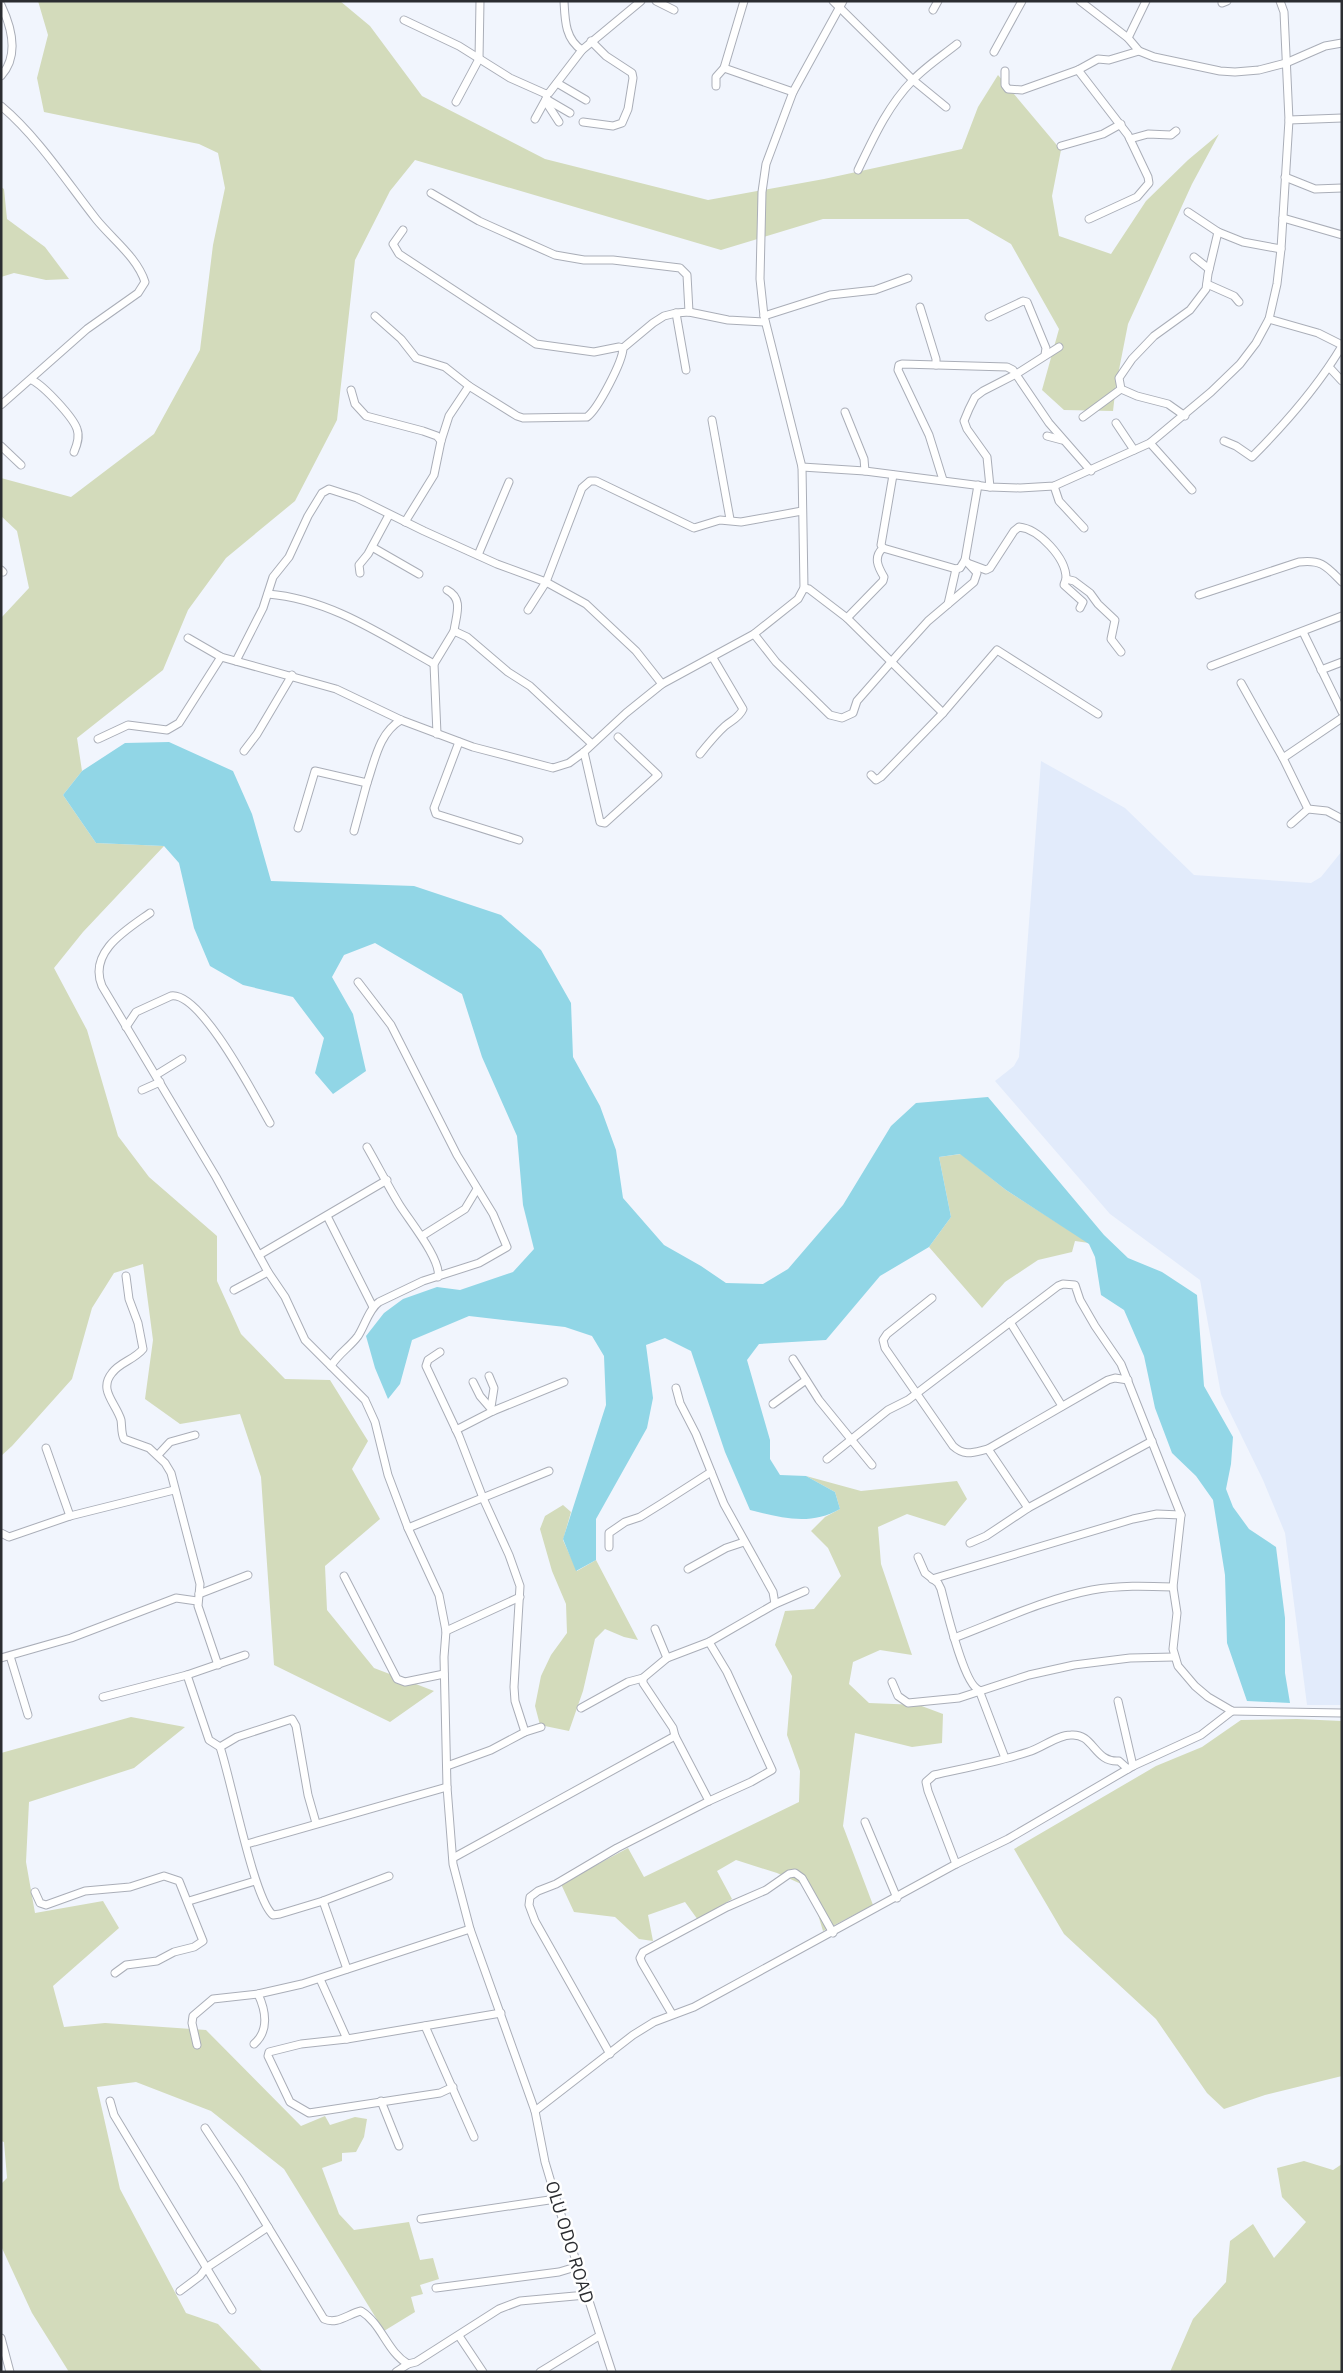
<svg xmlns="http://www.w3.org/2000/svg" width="1343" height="2373" font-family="'IBM Plex Sans',sans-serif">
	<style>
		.built { fill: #e2ebfb }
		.green { fill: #d3dbbb }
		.water { fill: #91d6e6 }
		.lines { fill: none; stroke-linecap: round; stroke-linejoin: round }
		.minor-casing { stroke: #aaaeb8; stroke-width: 9 }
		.minor { stroke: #fff; stroke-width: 7 }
		.labels { text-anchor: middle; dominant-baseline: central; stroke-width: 5; stroke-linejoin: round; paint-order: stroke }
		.street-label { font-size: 18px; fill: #2b2d31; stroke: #fff }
	</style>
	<rect width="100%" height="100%" fill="#f1f5fd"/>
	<!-- built -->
	<path class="built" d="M 1041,761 L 1125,808 L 1194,875 L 1311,883 L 1321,877 L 1342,851 L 1342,1705 L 1307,1705 L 1285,1533 L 1263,1480 L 1221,1394 L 1200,1280 L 1110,1214 L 995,1081 L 1014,1066 L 1019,1057 Z"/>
	<!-- green -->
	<g class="green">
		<path d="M 38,1 L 340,1 L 370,26 L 422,96 L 545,159 L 708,200 L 824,179 L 962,149 L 978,107 L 998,75 L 1061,150 L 1052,196 L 1059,236 L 1111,254 L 1146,201 L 1188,160 L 1219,134 L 1192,184 L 1128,324 L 1116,385 L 1113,411 L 1064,410 L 1042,390 L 1059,329 L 1011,244 L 968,219 L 823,219 L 721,250 L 415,160 L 390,191 L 355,260 L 337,420 L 295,501 L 226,558 L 188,610 L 163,670 L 77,738 L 82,771 L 63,795 L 96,843 L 164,846 L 83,932 L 54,968 L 87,1030 L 118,1136 L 149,1177 L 217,1236 L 217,1281 L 241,1334 L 285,1379 L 330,1380 L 368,1441 L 352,1469 L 380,1519 L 325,1566 L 327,1610 L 374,1668 L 434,1691 L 390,1722 L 274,1665 L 261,1477 L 240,1414 L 180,1424 L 145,1399 L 153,1340 L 143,1264 L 114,1273 L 92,1308 L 72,1379 L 12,1446 L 1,1456 L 1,618 L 29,588 L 17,531 L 1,516 L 1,478 L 71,497 L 154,434 L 200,350 L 213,245 L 225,188 L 218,153 L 199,144 L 44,112 L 37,78 L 48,35 Z"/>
		<path d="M 1,187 L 4,189 L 7,219 L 45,247 L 69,279 L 46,280 L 14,273 L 1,277 Z"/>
		<path d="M 961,1154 L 1006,1190 L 1089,1243 L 1075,1241 L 1072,1252 L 1038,1260 L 1005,1282 L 982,1308 L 929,1247 L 951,1217 L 939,1157 Z"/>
		<path d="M 806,1476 L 861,1491 L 957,1481 L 967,1499 L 945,1526 L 907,1514 L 878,1527 L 881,1564 L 912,1655 L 880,1650 L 853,1662 L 849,1684 L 869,1703 L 919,1705 L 943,1714 L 942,1743 L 912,1747 L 855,1733 L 843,1826 L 873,1905 L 823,1931 L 810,1888 L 777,1873 L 736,1860 L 717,1871 L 732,1899 L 698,1920 L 685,1902 L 648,1915 L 653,1941 L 639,1939 L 615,1917 L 574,1912 L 561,1884 L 628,1848 L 644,1877 L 799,1802 L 800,1771 L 787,1735 L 792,1676 L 775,1645 L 785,1611 L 814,1609 L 841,1576 L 828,1548 L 811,1531 L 825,1517 L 840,1509 L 835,1492 Z"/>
		<path d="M 563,1505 L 571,1512 L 563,1540 L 577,1571 L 596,1560 L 638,1640 L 624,1637 L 605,1629 L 595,1639 L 583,1691 L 569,1731 L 540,1725 L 535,1706 L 541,1676 L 551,1655 L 567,1633 L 566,1604 L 552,1571 L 540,1529 L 545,1516 Z"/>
		<path d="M 131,1717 L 185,1727 L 134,1768 L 29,1802 L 26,1862 L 35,1913 L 103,1901 L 119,1928 L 53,1986 L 64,2027 L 105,2023 L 206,2030 L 301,2126 L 325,2116 L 330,2125 L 355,2117 L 367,2119 L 364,2137 L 356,2152 L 342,2153 L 342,2161 L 322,2168 L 339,2214 L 354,2230 L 409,2222 L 420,2260 L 433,2258 L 439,2279 L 420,2285 L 423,2294 L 411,2297 L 415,2312 L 384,2331 L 284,2169 L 211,2111 L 136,2082 L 97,2087 L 120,2189 L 186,2313 L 218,2324 L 263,2372 L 69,2372 L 32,2313 L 1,2246 L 1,2184 L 7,2178 L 4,2142 L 1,2141 L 1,1753 Z"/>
		<path d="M 1297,1719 L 1342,1721 L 1342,2076 L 1265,2095 L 1224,2109 L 1207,2093 L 1156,2019 L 1064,1934 L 1014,1849 L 1156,1766 L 1202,1747 L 1241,1720 Z"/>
		<path d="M 1304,2161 L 1333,2170 L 1342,2164 L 1342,2372 L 1170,2372 L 1193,2319 L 1226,2282 L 1230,2241 L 1253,2224 L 1274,2258 L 1306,2222 L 1282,2197 L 1277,2168 Z"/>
	</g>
	<!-- water -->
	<path class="water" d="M 169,742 L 233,771 L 252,814 L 271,881 L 414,886 L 501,915 L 541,950 L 571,1003 L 573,1057 L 600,1106 L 616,1150 L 623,1198 L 664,1245 L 701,1266 L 726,1283 L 763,1284 L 788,1269 L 843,1205 L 891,1126 L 916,1103 L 988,1097 L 1104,1235 L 1128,1258 L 1162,1272 L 1197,1295 L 1204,1386 L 1233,1437 L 1231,1464 L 1226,1489 L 1233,1507 L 1249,1529 L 1276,1547 L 1285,1618 L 1285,1673 L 1290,1703 L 1247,1701 L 1227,1643 L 1225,1575 L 1213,1500 L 1196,1476 L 1172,1453 L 1155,1408 L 1144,1356 L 1124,1310 L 1101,1295 L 1095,1257 L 1089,1244 L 1006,1190 L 960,1154 L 939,1157 L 951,1217 L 929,1247 L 880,1276 L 826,1340 L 759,1344 L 747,1360 L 770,1440 L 770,1459 L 780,1475 L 806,1476 L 835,1492 L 840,1509 C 810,1526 782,1518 750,1510 L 725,1452 L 691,1351 L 665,1338 L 646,1345 L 653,1398 L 647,1428 L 596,1519 L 596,1560 L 576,1571 L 563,1539 L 606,1405 L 604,1356 L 592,1336 L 565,1327 L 469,1316 L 412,1340 L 400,1384 L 388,1399 L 375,1368 L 366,1336 L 384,1313 L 403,1299 L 437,1287 L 460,1290 L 513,1272 L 534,1249 L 523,1205 L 517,1136 L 482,1057 L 462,994 L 375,943 L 344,955 L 332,977 L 353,1014 L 366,1071 L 333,1094 L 315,1073 L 324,1038 L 293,997 L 243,985 L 210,966 L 194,928 L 179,863 L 164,846 L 96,843 L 63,795 L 82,771 L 125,743 Z"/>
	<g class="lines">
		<defs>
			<g id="minor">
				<path d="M 564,1 C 565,20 565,39 582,50"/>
				<path d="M 656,1 L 674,10"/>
				<path d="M 833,1 L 913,80 L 946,107"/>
				<path d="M 1080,1 L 1128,38 L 1139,51 L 1154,57 L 1220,71 L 1235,72 L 1259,70 L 1286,63 L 1325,46 L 1342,43"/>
				<path d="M 1222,3 L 1227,1"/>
				<path d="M 1,5 C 12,28 19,56 1,76"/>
				<path d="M 933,10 L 938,1"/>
				<path d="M 404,20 L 459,46 L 510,78 L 546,94"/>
				<path d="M 1128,38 L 1146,1"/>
				<path d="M 994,52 L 1022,1"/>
				<path d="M 724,68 L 793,92"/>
				<path d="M 1078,70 L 1128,135 L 1148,177 L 1149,183 L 1137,197 L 1089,219"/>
				<path d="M 1005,71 L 1005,85 L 1008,89 L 1022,90 L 1078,70 L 1098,59 L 1109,60 L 1139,51"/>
				<path d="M 557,83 L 586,100"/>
				<path d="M 716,86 L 716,77 L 724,68 L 744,1"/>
				<path d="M 546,94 L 549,93 L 582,50 L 641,1"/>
				<path d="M 546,94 L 548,105 L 559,122"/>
				<path d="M 546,99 L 570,113"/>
				<path d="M 456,102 L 479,59 L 480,1"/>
				<path d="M 1,106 C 37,136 67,182 96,219 C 112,239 137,257 145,282 L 138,293 L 87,329 L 1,405"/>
				<path d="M 535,119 L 546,99"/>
				<path d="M 1289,120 L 1342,118"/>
				<path d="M 583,122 L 613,126 L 622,123 L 628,109 L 633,78 L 632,73 L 606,56 L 591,41"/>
				<path d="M 1130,139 L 1148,134 L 1171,135 L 1176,131"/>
				<path d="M 1061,146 L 1103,134 L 1121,124"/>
				<path d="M 858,170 C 873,139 887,107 912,81 C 925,67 942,56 957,44"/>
				<path d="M 1285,177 L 1315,189 L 1342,188"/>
				<path d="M 431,193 L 479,221 L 555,255 L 584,260 L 613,260 L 680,268 L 687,275 L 689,312"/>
				<path d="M 1188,212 L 1218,232 L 1243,242 L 1281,249"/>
				<path d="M 1283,218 L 1342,235"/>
				<path d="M 403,230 L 393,244 L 399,254 L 536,344 L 594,352 L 619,347 L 623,348"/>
				<path d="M 1194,257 L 1209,269"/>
				<path d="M 1207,284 L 1234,296 L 1239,302"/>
				<path d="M 920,307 L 936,359 L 936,365"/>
				<path d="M 676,313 L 686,370"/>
				<path d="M 375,316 L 401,339 L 416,358 L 445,367 L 469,386 L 517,416 L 523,418 L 587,417 C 598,409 623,361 623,348 L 653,323 L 664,316 L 676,313 L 689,312 L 728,320 L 765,322"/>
				<path d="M 764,316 L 830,295 L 875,290 L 908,278"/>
				<path d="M 989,317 L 1023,301 L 1027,302 L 1046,348 L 1045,355"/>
				<path d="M 1269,319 L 1318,333 L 1342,345"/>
				<path d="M 1329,367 L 1342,381"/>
				<path d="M 32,380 C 44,386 73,417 77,429 C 80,437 77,445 74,452"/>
				<path d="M 351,390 L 355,404 L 366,416 L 423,431 L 437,436 L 441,441"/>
				<path d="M 845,412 L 864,459 L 865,471"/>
				<path d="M 1185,416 L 1168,404 L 1137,396 L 1121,389 L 1119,378 L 1132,359 L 1154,336 L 1190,310 L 1206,289 L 1208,274 L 1218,232"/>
				<path d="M 1083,417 L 1121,389"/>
				<path d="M 712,420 L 730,519"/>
				<path d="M 1116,423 L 1134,450"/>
				<path d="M 1047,436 L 1062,440"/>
				<path d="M 1224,441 L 1236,446 L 1252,457 C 1286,423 1317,388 1342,346"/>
				<path d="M 1150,443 L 1192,490"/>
				<path d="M 1,446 L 21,465"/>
				<path d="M 802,467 L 865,471 L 990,487 L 1020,488 L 1054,486 L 1150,443 L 1211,392 L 1240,364 L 1256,343 L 1269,319 L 1277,284 L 1281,249 L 1289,120 L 1284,12 L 1280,1"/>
				<path d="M 943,480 L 929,435 L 898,370 L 899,365 L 902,364 L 1007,367 L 1013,370 L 1049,423 L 1091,471"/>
				<path d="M 1054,486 L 1059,501 L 1084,528"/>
				<path d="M 990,487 L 987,457 L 967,429 L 964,421 L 969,409 L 975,397 L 983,391 L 1018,373 L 1059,347"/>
				<path d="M 405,522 L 434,475 L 441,441 L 449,416 L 469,386"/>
				<path d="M 372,547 L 419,574"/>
				<path d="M 883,548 L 956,569 L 960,568 L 965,560 L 978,485"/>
				<path d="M 478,555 L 509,482"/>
				<path d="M 970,564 L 986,570 L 990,568 L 1014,531 L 1019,527 C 1039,529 1066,558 1066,578 C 1066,581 1064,583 1064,585 L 1083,602 L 1080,608"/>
				<path d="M 1,570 L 3,572"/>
				<path d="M 360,573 L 359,565 L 368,554 L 389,515"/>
				<path d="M 1066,579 L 1074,581 L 1090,593 L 1098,604 L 1115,620 L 1111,639 L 1121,652"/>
				<path d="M 804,588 L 809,589 L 847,618 L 943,713"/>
				<path d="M 447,590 C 464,599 456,615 454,631"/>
				<path d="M 268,594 C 330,599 382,635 434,664"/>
				<path d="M 1199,595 L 1299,562 C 1322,559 1327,567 1342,582"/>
				<path d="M 948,604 L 956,569"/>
				<path d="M 528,610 L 546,582 L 582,488 L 590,481 L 596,481 L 694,528 L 720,520 L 741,522 L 802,511"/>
				<path d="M 847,618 L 883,581 L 884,577 C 878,567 873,557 883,548 L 881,545 L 893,475"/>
				<path d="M 1303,632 L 1342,712"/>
				<path d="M 754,634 L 776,662 L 830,715 L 842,718 L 853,713 L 857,701 L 900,652 L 928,621 L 974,582 L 977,573 L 965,560"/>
				<path d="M 188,638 L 221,657 L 336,689 L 401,720 L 473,747 L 553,768 L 569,763 L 584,752 L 626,713 L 662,684 L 754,634 L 798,599 L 804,588 L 802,467 L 764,316 L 760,279 L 762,192 L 766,164 L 793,92 L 843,1"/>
				<path d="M 236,661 L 263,608 L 273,577 L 289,557 L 308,516 L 322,493 L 329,489 L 357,498 L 424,531 L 497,564 L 546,582 L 586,604 L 636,651 L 662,684"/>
				<path d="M 1211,666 L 1342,616"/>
				<path d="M 1321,670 L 1342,662"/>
				<path d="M 1241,683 L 1283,758 L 1308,809"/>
				<path d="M 437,734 L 434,664 L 454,631 L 467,637 L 508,672 L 530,686 L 591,743"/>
				<path d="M 98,739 L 128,725 L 167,730 L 179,723 L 221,657"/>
				<path d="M 459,742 L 434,808 L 436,814 L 519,840"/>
				<path d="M 244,751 L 257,734 L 292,675"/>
				<path d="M 584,752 L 600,822 L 605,823 L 658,775 L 618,737"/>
				<path d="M 700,754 C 708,744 716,734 725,726 C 732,720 739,718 743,709 L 713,658"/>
				<path d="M 1283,758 L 1342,718"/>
				<path d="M 871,775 L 876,780 L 881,777 L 943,713 L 997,650 L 1098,714"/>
				<path d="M 1291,824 L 1308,809 L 1327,811 L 1342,819"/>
				<path d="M 298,828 L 315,771 L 367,783 C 375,760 379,733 401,720"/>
				<path d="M 354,831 L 367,783"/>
				<path d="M 150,913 C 126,930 88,952 102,986 L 216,1177 L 268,1272 L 285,1297 L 305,1340 L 365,1400 L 375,1422 L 388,1475 L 408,1528 L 439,1595 L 446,1631 L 444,1657 L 447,1787 L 453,1864 L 470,1929 L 535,2111 L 545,2162 L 556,2199 L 612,2372"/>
				<path d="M 126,1027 L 136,1012 L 171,996 C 201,991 256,1099 270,1123"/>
				<path d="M 156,1075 L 182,1059"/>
				<path d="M 142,1090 L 160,1082"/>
				<path d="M 367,1147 C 378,1166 388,1186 399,1204 C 408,1219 442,1260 438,1277"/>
				<path d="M 327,1216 L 373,1307"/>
				<path d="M 422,1236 L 465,1209 L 477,1189"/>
				<path d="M 259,1255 L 387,1180"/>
				<path d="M 126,1276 L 129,1299 L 138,1323 L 143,1349 C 134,1360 120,1362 112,1373 C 98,1390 116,1403 121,1420 C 122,1426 121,1433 124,1439 L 149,1448 L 165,1463 L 171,1473 L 200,1584 L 198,1606 L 218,1665"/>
				<path d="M 234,1290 L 268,1272"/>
				<path d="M 932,1298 L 887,1334 L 883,1340 L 885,1348 L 953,1446 C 965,1457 974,1452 988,1449 L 1108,1380 L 1115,1378 L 1128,1380"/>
				<path d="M 1010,1322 L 1062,1406"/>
				<path d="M 440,1352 L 428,1360 L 426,1366 L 459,1436 L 483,1498 L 509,1555 L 520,1586 L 514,1687 L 515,1701 L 525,1732"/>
				<path d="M 793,1359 L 819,1400 L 872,1465"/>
				<path d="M 331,1366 C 338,1354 350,1347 358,1336 C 365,1325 369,1309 379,1302 L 423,1281 L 479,1263 L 507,1247 L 493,1214 L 457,1155 L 391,1025 L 358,982"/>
				<path d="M 489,1376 L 494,1388 L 491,1407"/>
				<path d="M 473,1382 L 480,1396 L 493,1411"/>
				<path d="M 676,1388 L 680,1403 L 696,1434 L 724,1504 L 773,1592 L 775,1604"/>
				<path d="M 773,1404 L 806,1380"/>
				<path d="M 456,1430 L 493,1411 L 564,1382"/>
				<path d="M 46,1448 L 70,1516"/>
				<path d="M 988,1449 L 1028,1508"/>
				<path d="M 158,1455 L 170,1442 L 195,1435"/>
				<path d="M 827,1459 L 888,1410 L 908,1400 L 1058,1286 L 1063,1284 L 1075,1285 L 1080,1300 L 1095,1326 L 1121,1364 L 1181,1515 L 1173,1587 L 1177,1613 L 1173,1649 L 1178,1666 L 1195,1686 L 1208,1697 L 1232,1711 L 1342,1713"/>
				<path d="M 408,1528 L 549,1471"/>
				<path d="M 1,1533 L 9,1537 L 70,1516 L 174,1490"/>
				<path d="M 970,1543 L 986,1536 L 1028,1508 L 1152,1441"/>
				<path d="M 609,1547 L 609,1533 L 625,1522 L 640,1517 L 661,1504 L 711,1472"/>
				<path d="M 918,1557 L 925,1573 L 938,1583 L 941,1589 C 946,1608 964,1685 979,1690 L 1005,1758"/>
				<path d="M 688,1569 L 726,1548 L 744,1542"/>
				<path d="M 344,1576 L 397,1679 L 405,1682 L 444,1674"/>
				<path d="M 932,1579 L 1133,1519 L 1157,1514 L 1181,1515"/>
				<path d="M 199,1594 L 248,1575"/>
				<path d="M 655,1629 L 667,1658"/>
				<path d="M 446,1631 L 520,1597"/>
				<path d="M 954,1638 C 999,1621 1045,1599 1092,1590 C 1119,1585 1146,1586 1173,1587"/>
				<path d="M 245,1655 L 187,1675 L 209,1740 L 220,1747 C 231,1779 254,1900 273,1915 L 280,1914 L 323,1901 L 389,1876"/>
				<path d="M 10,1656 L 28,1715"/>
				<path d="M 1,1658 L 71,1638 L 176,1598 L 197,1601"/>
				<path d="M 643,1678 L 643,1683 L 673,1728 L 675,1736 L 709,1801"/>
				<path d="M 892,1682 L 898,1696 L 908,1703 L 959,1698 L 1029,1675 L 1074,1665 L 1130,1658 L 1174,1657"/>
				<path d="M 103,1697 L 187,1675"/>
				<path d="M 1118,1701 L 1133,1766"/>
				<path d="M 581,1708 L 628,1682 L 643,1678 L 667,1658 L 709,1642 L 775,1604 L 805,1591"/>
				<path d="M 220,1747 L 237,1737 L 292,1719 L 296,1726 L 308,1795 L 316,1823"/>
				<path d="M 447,1766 L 491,1750 L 525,1732 L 541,1727"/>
				<path d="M 865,1822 L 897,1898"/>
				<path d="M 247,1844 L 447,1787"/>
				<path d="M 453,1858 L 675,1736"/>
				<path d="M 956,1864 L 928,1791 L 926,1782 L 934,1775 C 965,1768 998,1762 1028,1752 C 1042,1748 1057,1735 1071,1735 C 1094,1733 1094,1763 1119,1761 L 1128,1769"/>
				<path d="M 35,1892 L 40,1903 L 46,1905 L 85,1891 L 130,1887 L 164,1876 L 179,1881 L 203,1941 L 194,1947 L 174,1952 L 157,1961 L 126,1965 L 115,1973"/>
				<path d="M 189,1901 L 255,1881"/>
				<path d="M 323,1901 L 347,1969"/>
				<path d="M 320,1979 L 347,2039"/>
				<path d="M 672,2014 L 642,1963 L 640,1958 L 643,1952 L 727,1907 L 766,1890 L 789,1874 L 795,1873 L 802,1878 L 833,1933"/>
				<path d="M 425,2026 L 474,2137"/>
				<path d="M 254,2044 C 269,2031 266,2011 258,1994"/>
				<path d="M 197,2045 L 192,2023 L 193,2016 L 213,1999 L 258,1994 L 302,1984 L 470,1929"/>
				<path d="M 610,2054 L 535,1921 L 529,1905 L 530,1897 L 538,1891 L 556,1884 L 617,1848 L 709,1801 L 751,1782 L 772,1770 L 727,1672 L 709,1642"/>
				<path d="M 453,2087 L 440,2093 L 309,2113 L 290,2102 L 268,2056 L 269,2052 L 301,2044 L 347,2039 L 501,2013"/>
				<path d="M 110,2101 L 114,2115 L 232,2310"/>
				<path d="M 381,2101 L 399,2146"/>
				<path d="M 535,2111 L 633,2035 L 654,2022 L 694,2007 L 956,1864 L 1008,1839 L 1133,1766 L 1201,1735 L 1232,1711"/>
				<path d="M 205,2128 L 240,2181 L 324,2319 C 337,2325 348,2314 361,2311 C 382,2324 387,2352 408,2364"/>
				<path d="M 421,2219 L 556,2199"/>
				<path d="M 436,2288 L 559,2272 L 579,2266"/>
				<path d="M 180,2291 L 200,2276 L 206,2268 L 268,2227"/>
				<path d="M 459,2336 L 483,2372"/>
				<path d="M 1,2338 L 10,2372"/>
				<path d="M 396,2372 L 408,2364 L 416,2362 L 499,2309 L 520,2301 L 586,2295"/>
				<path d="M 540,2372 L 599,2336"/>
			</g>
		</defs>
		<!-- minor casing -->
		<use href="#minor" class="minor-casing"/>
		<!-- minor -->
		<use href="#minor" class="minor"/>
	</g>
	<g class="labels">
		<!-- street labels -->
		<g class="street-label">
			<text transform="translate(570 2242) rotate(73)">OLU ODO ROAD</text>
		</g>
	</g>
	<!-- border -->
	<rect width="1343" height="2373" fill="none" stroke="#2b2d31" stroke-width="5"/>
</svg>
